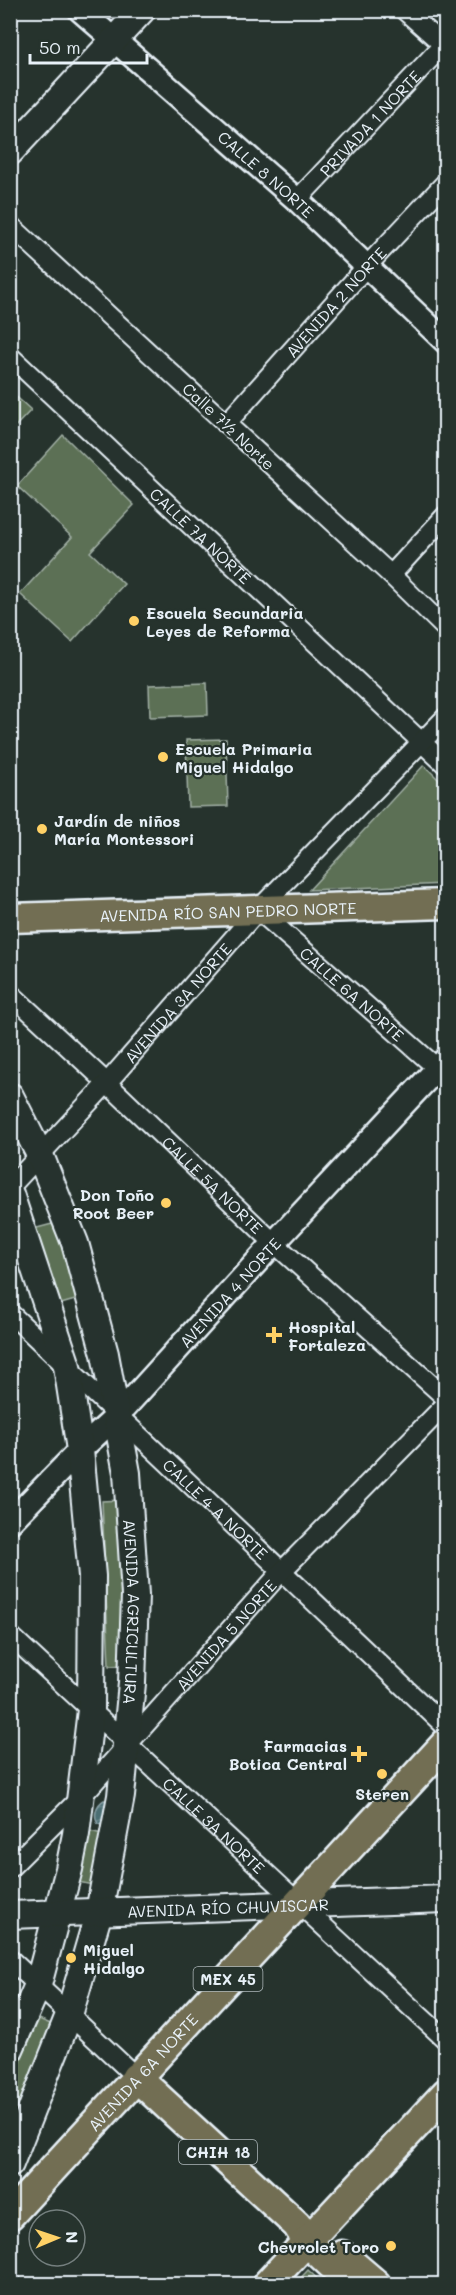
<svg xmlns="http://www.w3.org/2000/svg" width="456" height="2295" font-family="Mali,sans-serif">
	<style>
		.green { fill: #5c7054; stroke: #a2b0a6; stroke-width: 1.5 }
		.water { fill: url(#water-waves); stroke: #8aa2a8; stroke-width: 1.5 }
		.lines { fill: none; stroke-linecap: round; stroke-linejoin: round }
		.minor-casing { stroke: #e8f1f8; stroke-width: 22 }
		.tertiary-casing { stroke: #e8f1f8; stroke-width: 27 }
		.secondary-casing { stroke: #e8f1f8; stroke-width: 30 }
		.primary-casing { stroke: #e8f1f8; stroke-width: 33 }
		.minor { stroke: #26332d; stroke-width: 18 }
		.tertiary { stroke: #26332d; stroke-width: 22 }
		.secondary { stroke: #26332d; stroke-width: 26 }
		.primary { stroke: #726e52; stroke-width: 28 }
		.poi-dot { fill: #ffd166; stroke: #26332d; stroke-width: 2 }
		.labels { text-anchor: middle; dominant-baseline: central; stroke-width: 4.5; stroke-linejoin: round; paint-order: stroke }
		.shield { fill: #26332d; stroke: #aeb8bb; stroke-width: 1.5 }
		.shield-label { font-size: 15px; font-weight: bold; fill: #e8f1f8 }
		.street-label { font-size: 16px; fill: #e8f1f8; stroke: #26332d }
		.poi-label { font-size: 16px; font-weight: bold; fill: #e8f1f8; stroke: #26332d; text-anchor: start }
	</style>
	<defs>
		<pattern id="water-waves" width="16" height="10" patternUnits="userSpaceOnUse" patternTransform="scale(1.5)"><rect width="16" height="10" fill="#4c6e73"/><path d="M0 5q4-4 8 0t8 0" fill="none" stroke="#668388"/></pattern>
	</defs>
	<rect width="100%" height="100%" fill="#26332d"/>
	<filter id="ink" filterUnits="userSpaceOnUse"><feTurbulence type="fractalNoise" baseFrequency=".0167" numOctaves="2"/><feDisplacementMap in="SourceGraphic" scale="12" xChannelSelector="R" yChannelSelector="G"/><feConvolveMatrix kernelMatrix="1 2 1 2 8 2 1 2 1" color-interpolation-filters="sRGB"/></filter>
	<g filter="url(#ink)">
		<!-- green -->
		<g class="green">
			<path d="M 10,391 L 31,410 L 11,431 L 10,431 Z"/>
			<path d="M 63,435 L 134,505 L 90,552 L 124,584 L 72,642 L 20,594 L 72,537 L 17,486 Z"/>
			<path d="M 207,683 L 208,715 L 150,717 L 149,685 Z"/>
			<path d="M 226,739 L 228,806 L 188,807 L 186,740 Z"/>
			<path d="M 424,765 L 445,786 L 445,884 L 309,890 Z"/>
			<path d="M 60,1222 L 89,1296 L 54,1306 L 33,1229 Z"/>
			<path d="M 121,1500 L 127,1665 L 109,1666 L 102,1501 Z"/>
			<path d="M 90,1831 L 110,1836 L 98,1886 L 78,1882 Z"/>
			<path d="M 39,2019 L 62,2029 L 11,2143 L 11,2082 Z"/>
			<path d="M 308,2270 L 323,2284 L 295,2284 Z"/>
		</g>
		<!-- water -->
		<path class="water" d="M 104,1800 L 108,1801 L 104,1826 L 98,1824 C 93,1815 96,1805 104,1800 Z"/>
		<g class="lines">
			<defs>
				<g id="minor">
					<path d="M 404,10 L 446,47"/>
					<path id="s1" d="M 297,200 L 443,45"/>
					<path d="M 10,225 L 391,575 L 446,629"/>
					<path id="s2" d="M 10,356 L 446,765"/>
					<path id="s3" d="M 226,424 L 366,267 L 446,182"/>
					<path d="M 391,575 L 446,515"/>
					<path id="s4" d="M 258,910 L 446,1076"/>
					<path id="s5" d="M 10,993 L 107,1083 L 274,1243 L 446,1398"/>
					<path id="s6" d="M 10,1187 L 107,1083 L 258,910 L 446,717"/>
					<path id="s7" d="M 10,1313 L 446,1727"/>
					<path id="s8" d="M 10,1635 L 446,2040"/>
					<path id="s9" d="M 10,1868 L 81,1797 L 281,1572 L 446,1404"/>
					<path d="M 10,1959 L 136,2077"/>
					<path d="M 10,2283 L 12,2284"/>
				</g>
				<g id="tertiary">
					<path id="s10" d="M 80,10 L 297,200 L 446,342"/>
					<path id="s11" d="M 10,1522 L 80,1450 L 117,1416 L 274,1243 L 446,1059"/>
				</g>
				<g id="secondary">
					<path d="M 10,152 L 142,10"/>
					<path id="s12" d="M 10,1096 L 40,1155 L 75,1243 L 105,1354 L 127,1473 L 135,1595 L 132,1683 L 121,1796 L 99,1912 L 69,2015 L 10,2164"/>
					<path d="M 10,1194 L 67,1366 L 80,1450 L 92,1576 L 91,1710 L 76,1834 L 69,1869 L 38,1985 L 10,2049"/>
					<path id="s13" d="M 10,1915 L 446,1899"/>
				</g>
				<g id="primary">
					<path id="s14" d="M 10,918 L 446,904"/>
					<path d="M 136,2077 L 297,2225 L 308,2243 L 352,2284"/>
					<path id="s15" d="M 10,2215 L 446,1743"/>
					<path d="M 342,2255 L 376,2284"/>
					<path d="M 267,2284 L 446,2093"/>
				</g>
			</defs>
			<!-- minor casing -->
			<use href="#minor" class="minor-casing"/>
			<!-- tertiary casing -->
			<use href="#tertiary" class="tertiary-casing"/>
			<!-- secondary casing -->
			<use href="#secondary" class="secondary-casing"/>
			<!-- primary casing -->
			<use href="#primary" class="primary-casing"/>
			<!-- minor -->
			<use href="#minor" class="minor"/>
			<!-- tertiary -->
			<use href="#tertiary" class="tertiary"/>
			<!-- secondary -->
			<use href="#secondary" class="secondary"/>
			<!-- primary -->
			<use href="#primary" class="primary"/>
		</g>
	</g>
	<!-- markers -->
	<g class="poi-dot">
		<circle cx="134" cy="621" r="6"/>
		<circle cx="163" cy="757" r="6"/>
		<circle cx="42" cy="829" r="6"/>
		<circle cx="166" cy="1203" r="6"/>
		<path d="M271 1326h6v6h6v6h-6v6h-6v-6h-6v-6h6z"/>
		<path d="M356 1745h6v6h6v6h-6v6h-6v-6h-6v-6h6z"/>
		<circle cx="382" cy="1774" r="6"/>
		<circle cx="71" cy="1958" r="6"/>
		<circle cx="391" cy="2246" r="6"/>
	</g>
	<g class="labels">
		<!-- shield labels -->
		<g class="shield">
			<rect x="193.5" y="1967" width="69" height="24" rx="4.5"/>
			<rect x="179" y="2140" width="78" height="24" rx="4.5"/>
		</g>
		<g class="shield-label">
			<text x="228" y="1979">MEX 45</text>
			<text x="218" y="2152">CHIH 18</text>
		</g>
		<!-- street labels -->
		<g class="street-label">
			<text stroke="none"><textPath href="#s1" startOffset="106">PRIVADA 1 NORTE</textPath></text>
			<text stroke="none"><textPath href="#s10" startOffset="248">CALLE 8 NORTE</textPath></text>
			<text stroke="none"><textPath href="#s3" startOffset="164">AVENIDA 2 NORTE</textPath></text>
			<text transform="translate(229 426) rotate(43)">Calle 7½ Norte</text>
			<text stroke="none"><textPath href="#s2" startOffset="262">CALLE 7A NORTE</textPath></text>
			<text stroke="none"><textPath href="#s14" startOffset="218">AVENIDA RÍO SAN PEDRO NORTE</textPath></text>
			<text stroke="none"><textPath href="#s4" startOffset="126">CALLE 6A NORTE</textPath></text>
			<text stroke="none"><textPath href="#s6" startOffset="249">AVENIDA 3A NORTE</textPath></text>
			<text stroke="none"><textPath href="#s5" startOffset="279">CALLE 5A NORTE</textPath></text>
			<text stroke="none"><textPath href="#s11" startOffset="318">AVENIDA 4 NORTE</textPath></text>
			<text stroke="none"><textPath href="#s7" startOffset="284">CALLE 4 A NORTE</textPath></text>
			<text stroke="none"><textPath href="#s12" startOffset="536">AVENIDA AGRICULTURA</textPath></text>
			<text stroke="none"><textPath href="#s9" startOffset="318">AVENIDA 5 NORTE</textPath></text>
			<text stroke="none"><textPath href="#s8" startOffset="279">CALLE 3A NORTE</textPath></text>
			<text stroke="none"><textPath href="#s13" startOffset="218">AVENIDA RÍO CHUVISCAR</textPath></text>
			<text stroke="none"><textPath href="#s15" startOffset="195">AVENIDA 6A NORTE</textPath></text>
		</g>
		<!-- poi labels -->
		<g class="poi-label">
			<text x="146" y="612">Escuela Secundaria<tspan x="146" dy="18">Leyes de Reforma</tspan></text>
			<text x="175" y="748">Escuela Primaria<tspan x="175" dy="18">Miguel Hidalgo</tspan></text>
			<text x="54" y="820">Jardín de niños<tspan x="54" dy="18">María Montessori</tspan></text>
			<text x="154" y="1194" text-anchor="end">Don Toño<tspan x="154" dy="18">Root Beer</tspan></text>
			<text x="288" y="1326">Hospital<tspan x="288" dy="18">Fortaleza</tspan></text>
			<text x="347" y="1745" text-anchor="end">Farmacias<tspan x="347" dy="18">Botica Central</tspan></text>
			<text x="382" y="1793" text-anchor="middle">Steren</text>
			<text x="83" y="1949">Miguel<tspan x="83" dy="18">Hidalgo</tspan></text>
			<text x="379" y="2246" text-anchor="end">Chevrolet Toro</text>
		</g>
	</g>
	<!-- margin -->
	<rect width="456" height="2295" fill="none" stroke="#26332d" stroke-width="36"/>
	<rect x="18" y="18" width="420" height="2259" fill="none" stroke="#e8f1f8" stroke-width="2" filter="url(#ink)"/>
	<!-- north arrow -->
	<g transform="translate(57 2238) rotate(88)"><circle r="28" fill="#26332d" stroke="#747f7e" stroke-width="1.5"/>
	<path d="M0-4.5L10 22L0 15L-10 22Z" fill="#ffd166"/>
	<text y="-9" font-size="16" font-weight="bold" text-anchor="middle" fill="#e8f1f8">N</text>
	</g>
	<!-- scale -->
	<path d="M30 54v9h117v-9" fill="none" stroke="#e8f1f8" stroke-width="3"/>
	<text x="39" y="54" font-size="18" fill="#e8f1f8" stroke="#26332d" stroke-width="4.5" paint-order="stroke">50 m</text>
</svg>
